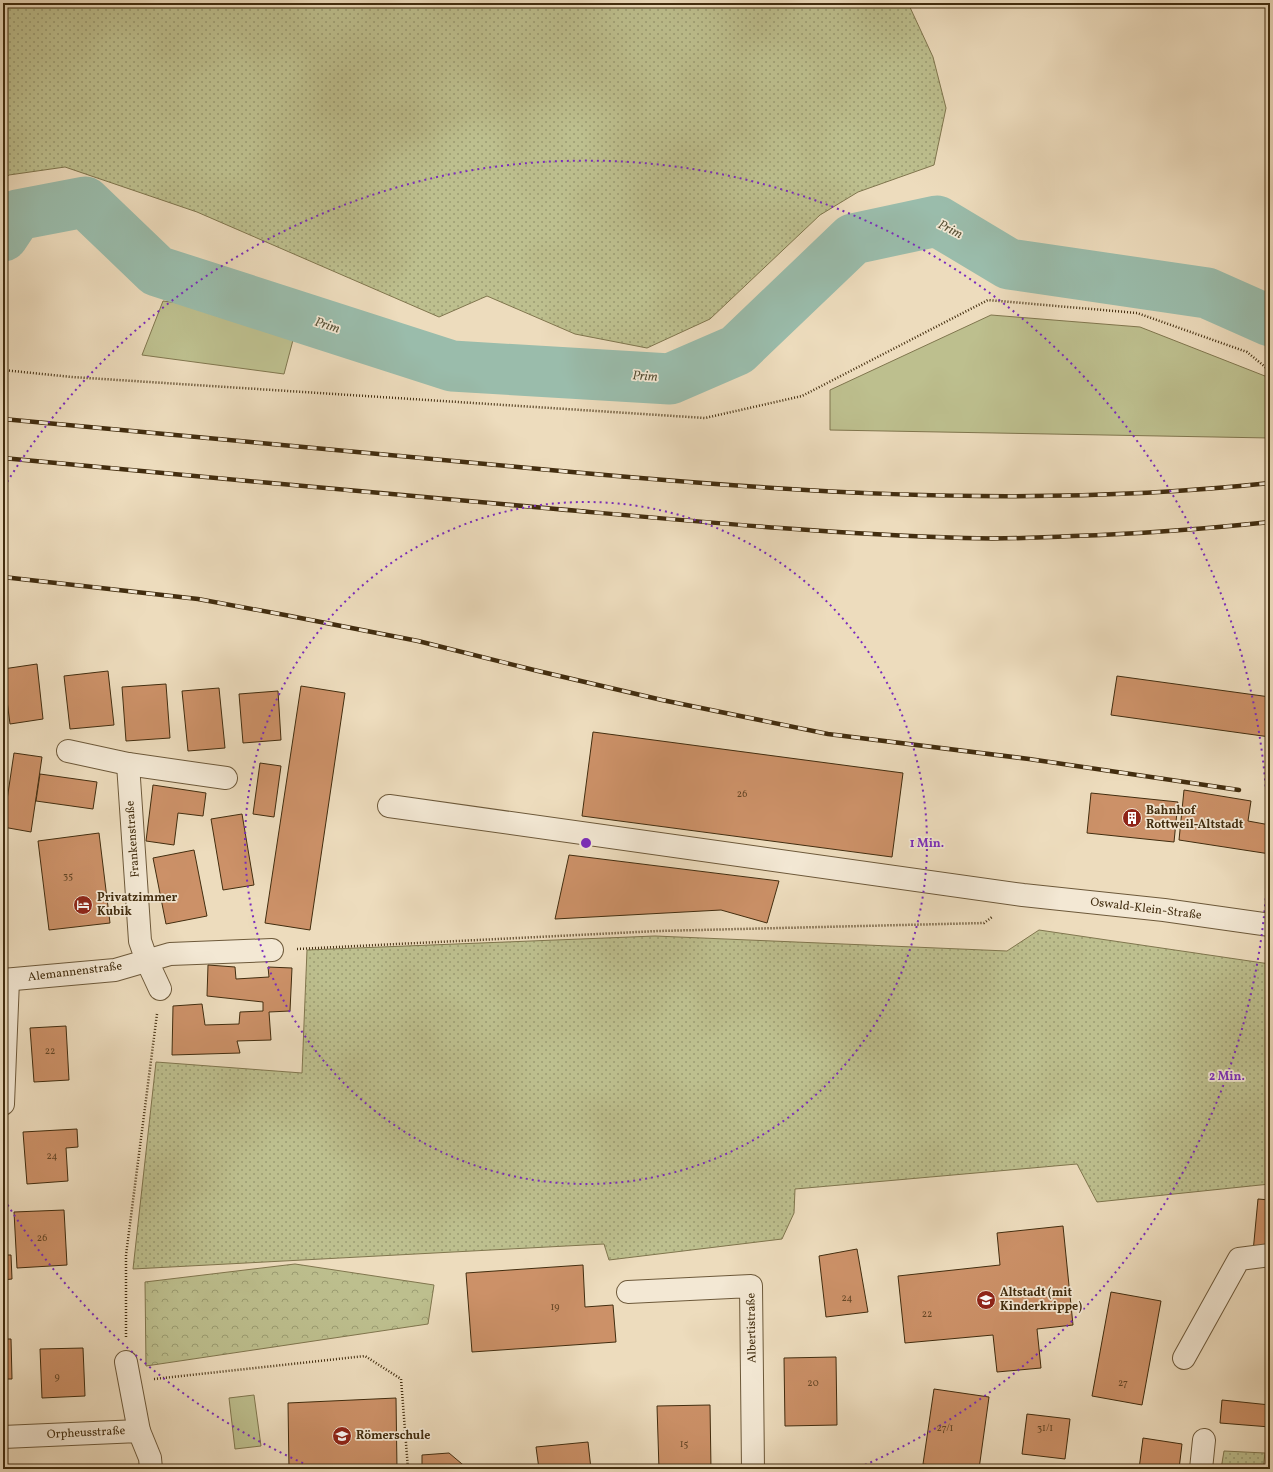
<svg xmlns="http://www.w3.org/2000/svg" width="1273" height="1472" font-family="Vollkorn,serif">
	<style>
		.grass { fill: url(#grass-dots); stroke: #80764e }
		.park { fill: url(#park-crowns); stroke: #80764e }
		.garden { fill: #bdbf8e; stroke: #80764e }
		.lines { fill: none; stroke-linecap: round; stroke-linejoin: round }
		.river { stroke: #9abcab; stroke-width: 51 }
		.building { fill: #cc9168; stroke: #422d0f }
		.minor-casing { stroke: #6d593a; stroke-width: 24 }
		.path { stroke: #422d0f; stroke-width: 2.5; stroke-dasharray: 1 2; stroke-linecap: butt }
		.minor { stroke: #f3e8d4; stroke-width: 22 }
		.rail-casing { stroke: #422d0f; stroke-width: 4.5 }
		.rail { stroke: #f3e8d4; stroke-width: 3; stroke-dasharray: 9; stroke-linecap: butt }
		.ring { fill: none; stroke: #7b2cbf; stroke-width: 2; stroke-dasharray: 2 4 }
		.labels { text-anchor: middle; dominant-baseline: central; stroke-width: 3.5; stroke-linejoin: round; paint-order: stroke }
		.number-label { font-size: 10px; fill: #644625 }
		.poi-label { font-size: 12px; font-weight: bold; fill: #422d0f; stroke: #f3e8d4; text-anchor: start }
		.street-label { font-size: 12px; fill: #422d0f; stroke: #f3e8d4 }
		.water-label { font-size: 13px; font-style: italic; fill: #585136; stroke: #f3e8d4 }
		.centre { fill: #7b2cbf; stroke: #f3e8d4; stroke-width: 2 }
		.ring-label { font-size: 12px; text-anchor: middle; font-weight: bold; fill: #7b2cbf; stroke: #f3e8d4; stroke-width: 3.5; stroke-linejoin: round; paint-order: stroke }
	</style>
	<defs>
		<pattern id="grass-dots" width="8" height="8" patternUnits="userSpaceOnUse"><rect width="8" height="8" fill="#bdbf8e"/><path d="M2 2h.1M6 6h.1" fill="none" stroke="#9b9c72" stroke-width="1.8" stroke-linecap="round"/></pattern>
		<pattern id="park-crowns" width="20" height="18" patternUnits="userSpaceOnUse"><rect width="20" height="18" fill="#bdbf8e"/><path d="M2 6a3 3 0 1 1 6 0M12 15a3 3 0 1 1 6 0" fill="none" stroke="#9b9c72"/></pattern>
	</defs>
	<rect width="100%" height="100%" fill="#eddcbd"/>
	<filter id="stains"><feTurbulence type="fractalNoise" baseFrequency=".005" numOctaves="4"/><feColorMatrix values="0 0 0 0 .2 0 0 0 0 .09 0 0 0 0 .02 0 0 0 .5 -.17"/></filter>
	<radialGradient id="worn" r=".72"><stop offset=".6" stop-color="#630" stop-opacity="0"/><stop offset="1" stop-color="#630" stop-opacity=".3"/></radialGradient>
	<!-- grass -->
	<g class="grass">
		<path d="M 3,3 L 908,3 L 933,57 L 946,108 L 934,165 L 858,192 L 820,215 L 710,319 L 647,348 L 575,334 L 487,296 L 439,317 L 197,212 L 65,167 L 9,175 L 3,180 Z"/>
		<path d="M 1039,930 L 1270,964 L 1270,1184 L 1097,1202 L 1077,1164 L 795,1189 L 794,1213 L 782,1239 L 609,1260 L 604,1244 L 133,1269 L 156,1062 L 302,1073 L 307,950 L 655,936 L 1007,951 Z"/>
		<path d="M 1224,1451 L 1265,1453 L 1263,1469 L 1221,1469 Z"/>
	</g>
	<!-- park -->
	<path class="park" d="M 295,1264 L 434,1285 L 428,1324 L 146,1366 L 145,1282 Z"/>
	<!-- garden -->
	<g class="garden">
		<path d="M 163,301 L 241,311 L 293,340 L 284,374 L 142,355 Z"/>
		<path d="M 991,315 L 1140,327 L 1270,378 L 1270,438 L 830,430 L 830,390 Z"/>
		<path d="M 254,1395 L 261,1446 L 235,1449 L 229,1398 Z"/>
	</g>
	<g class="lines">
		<!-- river -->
		<path class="river" d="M 3,236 L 17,215 L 85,202 L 157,271 L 452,366 L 670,379 L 737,350 L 853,239 L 937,221 L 1009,264 L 1207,293 L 1270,321"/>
	</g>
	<!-- building -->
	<g class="building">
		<path d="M 37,664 L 43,719 L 10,724 L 3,669 Z"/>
		<path d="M 108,671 L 114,725 L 70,729 L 64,676 Z"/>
		<path d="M 1117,676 L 1270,697 L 1270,737 L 1111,715 Z"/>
		<path d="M 166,684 L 170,738 L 126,741 L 122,687 Z"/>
		<path d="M 301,686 L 345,693 L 310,930 L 265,923 Z"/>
		<path d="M 219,688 L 225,748 L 188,751 L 182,691 Z"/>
		<path d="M 278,691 L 281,740 L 243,743 L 239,694 Z"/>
		<path d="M 593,732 L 903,773 L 892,857 L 582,816 Z"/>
		<path d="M 14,753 L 42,757 L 31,832 L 3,827 Z"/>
		<path d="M 260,763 L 281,766 L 274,817 L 253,814 Z"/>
		<path d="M 40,774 L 97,782 L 93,809 L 36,801 Z"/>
		<path d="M 153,785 L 206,793 L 203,816 L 178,813 L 174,845 L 146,841 Z"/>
		<path d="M 1184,790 L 1251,801 L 1248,821 L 1270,825 L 1270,854 L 1179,840 Z"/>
		<path d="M 1091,793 L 1178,802 L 1174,842 L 1087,833 Z"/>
		<path d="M 242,814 L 254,885 L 223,890 L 211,819 Z"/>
		<path d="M 99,833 L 110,923 L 49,930 L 38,841 Z"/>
		<path d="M 194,850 L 207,916 L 166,924 L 153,858 Z"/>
		<path d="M 569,855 L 779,881 L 767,923 L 721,910 L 555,919 Z"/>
		<path d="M 208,965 L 235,967 L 236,979 L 269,977 L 268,967 L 292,968 L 290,1011 L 269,1012 L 271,1040 L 237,1041 L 240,1053 L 172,1055 L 173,1006 L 202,1004 L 205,1025 L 239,1024 L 240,1012 L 263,1011 L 263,1002 L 207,996 Z"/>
		<path d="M 66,1026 L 69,1080 L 34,1082 L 30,1028 Z"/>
		<path d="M 77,1129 L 78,1147 L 66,1148 L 68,1181 L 27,1184 L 23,1132 Z"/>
		<path d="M 1258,1199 L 1270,1200 L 1270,1247 L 1253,1252 Z"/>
		<path d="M 64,1210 L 67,1265 L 17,1268 L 14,1212 Z"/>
		<path d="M 1063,1226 L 1073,1325 L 1037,1329 L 1041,1368 L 997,1372 L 993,1335 L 905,1343 L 898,1276 L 1000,1265 L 997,1233 Z"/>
		<path d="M 857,1249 L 868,1312 L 826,1317 L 819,1256 Z"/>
		<path d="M 3,1255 L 11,1255 L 12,1279 L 3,1280 Z"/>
		<path d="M 583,1265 L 585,1307 L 613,1305 L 616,1342 L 472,1352 L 466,1273 Z"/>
		<path d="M 1111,1292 L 1161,1301 L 1142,1405 L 1092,1396 Z"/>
		<path d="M 3,1339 L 11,1339 L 12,1379 L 3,1379 Z"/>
		<path d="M 83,1348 L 85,1396 L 42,1398 L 40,1349 Z"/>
		<path d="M 836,1357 L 837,1425 L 785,1426 L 784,1358 Z"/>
		<path d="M 934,1389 L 989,1397 L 979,1469 L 960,1469 L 923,1464 Z"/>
		<path d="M 396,1398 L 397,1469 L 289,1469 L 288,1403 Z"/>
		<path d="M 1222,1400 L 1270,1405 L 1270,1427 L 1220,1423 Z"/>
		<path d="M 710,1405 L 711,1469 L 659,1469 L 657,1406 Z"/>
		<path d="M 1027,1414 L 1070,1419 L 1065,1459 L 1022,1454 Z"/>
		<path d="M 1143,1438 L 1182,1444 L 1179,1469 L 1139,1469 Z"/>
		<path d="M 588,1442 L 591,1469 L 539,1469 L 536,1447 Z"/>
		<path d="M 449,1453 L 468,1469 L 422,1469 L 422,1455 Z"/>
	</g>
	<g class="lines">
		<defs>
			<g id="minor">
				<path d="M 68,751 L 128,764 L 226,778"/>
				<path d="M 128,764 L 140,941 L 147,961 L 160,989"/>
				<path d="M 389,806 L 1023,895 L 1164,910 L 1270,925"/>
				<path d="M 3,980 L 115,970 L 170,954 L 272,950"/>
				<path d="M 3,1104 L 8,980"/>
				<path d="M 628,1292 L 751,1286 L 753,1469"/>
				<path d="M 1184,1358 L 1239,1259 L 1270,1255"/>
				<path d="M 126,1362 L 139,1431"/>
				<path d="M 3,1437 L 139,1431 L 150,1458 L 151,1469"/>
				<path d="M 1201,1469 L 1204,1440"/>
			</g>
		</defs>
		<!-- minor casing -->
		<use href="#minor" class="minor-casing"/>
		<!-- path -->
		<g class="path">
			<path d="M 3,370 L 72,377 L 705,418 L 802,396 L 988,300 L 1137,313 L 1247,352 L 1270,371"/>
			<path d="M 297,949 L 658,931 L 984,923 L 992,917"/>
			<path d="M 126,1337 L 126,1255 L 157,1014"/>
			<path d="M 154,1379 L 365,1356 L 401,1379 L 408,1469"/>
		</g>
		<!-- minor -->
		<use href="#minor" class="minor"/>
		<defs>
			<g id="rail">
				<path d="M 3,419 C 175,435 346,451 518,467 C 769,491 1018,510 1270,483"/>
				<path d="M 3,458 C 187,475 372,493 556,509 C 692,521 828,534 964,538 C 1000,539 1036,538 1073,536 C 1138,534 1204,529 1270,522"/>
				<path d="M 3,577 L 198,599 L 285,615 L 418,641 L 538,671 L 662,700 L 828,734 L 1029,759 L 1239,790"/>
			</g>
		</defs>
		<!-- rail casing -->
		<use href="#rail" class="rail-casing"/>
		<!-- rail -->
		<use href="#rail" class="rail"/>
	</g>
	<!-- distance rings -->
	<g class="ring">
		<circle cx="586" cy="843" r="341"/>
		<path d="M314 1468A682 682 0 0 1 4 1199M4 487A682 682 0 1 1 858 1468"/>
	</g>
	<!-- icons -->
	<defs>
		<symbol id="building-disc" viewBox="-11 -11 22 22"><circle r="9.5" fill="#8f2418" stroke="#f3e8d4"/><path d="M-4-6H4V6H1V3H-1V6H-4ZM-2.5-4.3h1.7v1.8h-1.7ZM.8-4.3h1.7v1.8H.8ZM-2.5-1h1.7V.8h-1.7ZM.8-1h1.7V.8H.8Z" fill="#fff"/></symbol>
		<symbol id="hotel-disc" viewBox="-11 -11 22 22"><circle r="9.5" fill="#8f2418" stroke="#f3e8d4"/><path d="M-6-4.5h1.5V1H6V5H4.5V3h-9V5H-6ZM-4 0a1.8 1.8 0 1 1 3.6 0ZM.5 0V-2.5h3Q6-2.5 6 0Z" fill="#fff"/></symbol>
		<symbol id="school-disc" viewBox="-11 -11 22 22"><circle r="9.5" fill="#8f2418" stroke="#f3e8d4"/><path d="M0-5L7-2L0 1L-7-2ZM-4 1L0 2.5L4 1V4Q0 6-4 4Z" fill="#fff"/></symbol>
	</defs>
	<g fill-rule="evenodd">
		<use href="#building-disc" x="1121" y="807" width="22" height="22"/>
		<use href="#hotel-disc" x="72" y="894" width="22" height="22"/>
		<use href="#school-disc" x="975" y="1289" width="22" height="22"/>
		<use href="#school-disc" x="331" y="1425" width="22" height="22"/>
	</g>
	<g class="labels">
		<!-- number labels -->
		<g class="number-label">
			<text x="742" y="794">26</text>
			<text x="68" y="876">35</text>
			<text x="50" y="1051">22</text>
			<text x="52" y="1156">24</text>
			<text x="42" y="1238">26</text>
			<text x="847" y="1298">24</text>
			<text x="555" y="1307">19</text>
			<text x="927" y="1314">22</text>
			<text x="57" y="1377">9</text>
			<text x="813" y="1383">20</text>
			<text x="1123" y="1383">27</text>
			<text x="945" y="1428">27/1</text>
			<text x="1045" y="1428">31/1</text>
			<text x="684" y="1444">15</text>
		</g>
		<!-- poi labels -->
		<g class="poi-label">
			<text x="1146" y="811">Bahnhof<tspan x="1146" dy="14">Rottweil-Altstadt</tspan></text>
			<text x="97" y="898">Privatzimmer<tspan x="97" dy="14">Kubik</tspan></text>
			<text x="1000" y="1293">Altstadt (mit<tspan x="1000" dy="14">Kinderkrippe)</tspan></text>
			<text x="356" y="1436">Römerschule</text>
		</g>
		<!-- street labels -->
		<g class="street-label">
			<text transform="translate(133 839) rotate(-94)">Frankenstraße</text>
			<text transform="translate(1146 909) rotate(7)">Oswald-Klein-Straße</text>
			<text transform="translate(75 972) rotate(-7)">Alemannenstraße</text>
			<text transform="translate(752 1328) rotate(-91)">Albertistraße</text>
			<text transform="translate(86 1433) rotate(-3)">Orpheusstraße</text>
		</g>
		<!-- water labels -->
		<g class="water-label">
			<text transform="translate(950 230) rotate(27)">Prim</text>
			<text transform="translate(327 326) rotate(18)">Prim</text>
			<text transform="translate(645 377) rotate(3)">Prim</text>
		</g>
	</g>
	<circle cx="586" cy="843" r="6" class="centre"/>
	<g class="ring-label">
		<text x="927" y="847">1 Min.</text>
		<text x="1227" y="1080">2 Min.</text>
	</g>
	<!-- margin -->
	<rect width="1273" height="1472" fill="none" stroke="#eddcbd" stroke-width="16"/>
	<rect x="4" y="4" width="1265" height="1464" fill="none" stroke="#422d0f" stroke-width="2"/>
	<rect x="8" y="8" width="1257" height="1456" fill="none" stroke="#422d0f"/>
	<rect width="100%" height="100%" filter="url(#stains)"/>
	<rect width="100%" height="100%" fill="url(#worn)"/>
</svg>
